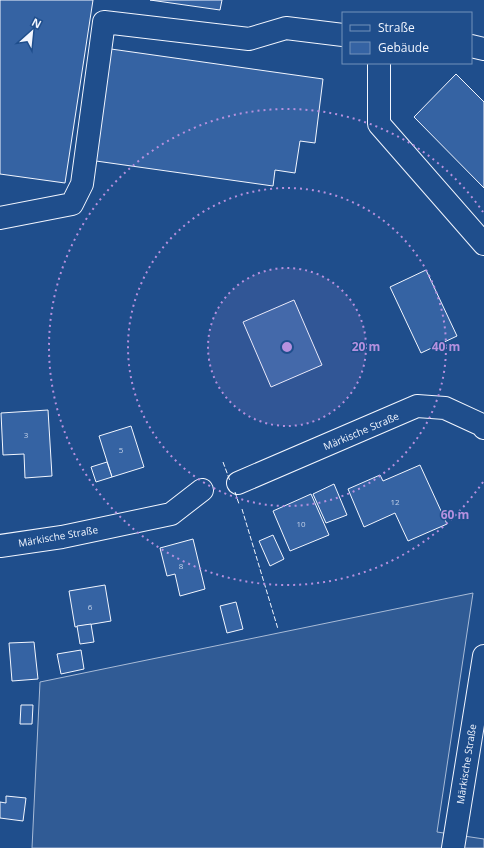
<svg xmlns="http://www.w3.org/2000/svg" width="484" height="848" font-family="'Open Sans',sans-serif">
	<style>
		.built { fill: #305b95; stroke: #a8bbd7 }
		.building { fill: #3563a3; stroke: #f2f6ff }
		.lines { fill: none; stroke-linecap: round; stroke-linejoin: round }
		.minor-casing { stroke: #f2f6ff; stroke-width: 24 }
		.minor { stroke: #1f4e8c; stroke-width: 22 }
		.fence { stroke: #f2f6ff; stroke-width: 1; stroke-dasharray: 5 2; stroke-linecap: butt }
		.ring { fill: none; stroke: #b691df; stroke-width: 2; stroke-dasharray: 2 4 }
		.labels { text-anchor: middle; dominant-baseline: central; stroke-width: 3; stroke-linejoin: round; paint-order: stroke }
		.number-label { font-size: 8px; fill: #c3d1e8 }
		.street-label { font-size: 10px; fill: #f2f6ff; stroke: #1f4e8c }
		.centre { fill: #b691df; stroke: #1f4e8c; stroke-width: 2 }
		.ring-label { font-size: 12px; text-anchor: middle; font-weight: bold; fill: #b691df; stroke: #1f4e8c; stroke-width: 3; stroke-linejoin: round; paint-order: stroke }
	</style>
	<rect width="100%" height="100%" fill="#1f4e8c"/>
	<!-- built -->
	<path class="built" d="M 473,593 L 437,832 L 484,839 L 484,848 L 32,848 L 40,682 Z"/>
	<!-- building -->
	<g class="building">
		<path d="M 0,0 L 93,0 L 65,183 L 0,174 Z"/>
		<path d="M 150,0 L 222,0 L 220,10 Z"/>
		<path d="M 111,49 L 323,79 L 315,143 L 300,141 L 295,173 L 275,170 L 273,186 L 96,161 Z"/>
		<path d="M 456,74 L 484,102 L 484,188 L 414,117 Z"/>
		<path d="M 426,270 L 457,336 L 421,353 L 390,287 Z"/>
		<path d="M 294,300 L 322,365 L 271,387 L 243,322 Z"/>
		<path d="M 48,410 L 52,476 L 25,478 L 24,454 L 3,455 L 1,413 Z"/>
		<path d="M 131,426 L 144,467 L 112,477 L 99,436 Z"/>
		<path d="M 107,462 L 112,477 L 96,482 L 91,467 Z"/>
		<path d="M 420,465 L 447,524 L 408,541 L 395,513 L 364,527 L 348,489 L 380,475 L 383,481 Z"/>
		<path d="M 334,484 L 347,515 L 326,523 L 313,494 Z"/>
		<path d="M 311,494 L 329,535 L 290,551 L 273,511 Z"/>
		<path d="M 273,535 L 284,559 L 270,566 L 259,541 Z"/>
		<path d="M 193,539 L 205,589 L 180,596 L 175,574 L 167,576 L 160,548 Z"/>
		<path d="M 105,585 L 111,621 L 75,627 L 69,591 Z"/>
		<path d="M 236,602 L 243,629 L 227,633 L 220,606 Z"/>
		<path d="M 91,624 L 94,642 L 80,644 L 77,626 Z"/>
		<path d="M 34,642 L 38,679 L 12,681 L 9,643 Z"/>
		<path d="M 81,650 L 84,669 L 61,674 L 57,654 Z"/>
		<path d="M 21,705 L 33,705 L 32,724 L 20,724 Z"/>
		<path d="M 6,796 L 26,798 L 23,821 L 0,818 L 0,802 L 6,803 Z"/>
	</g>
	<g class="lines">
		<defs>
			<g id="minor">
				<path d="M 471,46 L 484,49"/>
				<path d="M 379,63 L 379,124 L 484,244"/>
				<path d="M 0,218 L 72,204 L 82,184 L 104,22 L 249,39 L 286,28 L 343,35"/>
				<path d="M 238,483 L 417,406 L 445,408 L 482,425 L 484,428"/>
				<path d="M 0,546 L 62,537 L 171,514 L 202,490"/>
				<path d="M 453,848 L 484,656"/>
			</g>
		</defs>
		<!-- minor casing -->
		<use href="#minor" class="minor-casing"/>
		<!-- minor -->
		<use href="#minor" class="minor"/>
		<!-- fence -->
		<g class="fence">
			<path d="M 223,462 L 230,481"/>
			<path d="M 235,492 L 239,504"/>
			<path d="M 242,509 L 278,629"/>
		</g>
	</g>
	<!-- distance rings -->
	<circle cx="287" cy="347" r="79" fill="#b691df" fill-opacity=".12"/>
	<g class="ring">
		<circle cx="287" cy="347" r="79"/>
		<circle cx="287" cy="347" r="159"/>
		<path d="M483 482A238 238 0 1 1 483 212"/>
	</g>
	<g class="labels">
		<!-- number labels -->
		<g class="number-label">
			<text x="26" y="434">3</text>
			<text x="121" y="449">5</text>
			<text x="395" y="501">12</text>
			<text x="301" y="523">10</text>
			<text x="181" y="565">8</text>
			<text x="90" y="606">6</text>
		</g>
		<!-- street labels -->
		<g class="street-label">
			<text transform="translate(361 431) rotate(-23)">Märkische Straße</text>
			<text transform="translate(58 536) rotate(-10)">Märkische Straße</text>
			<text transform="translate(466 764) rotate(-81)">Märkische Straße</text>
		</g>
	</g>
	<circle cx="287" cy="347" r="6" class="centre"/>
	<g class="ring-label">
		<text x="366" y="351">20 m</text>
		<text x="446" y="351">40 m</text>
		<text x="455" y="519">60 m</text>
	</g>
	<!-- legend -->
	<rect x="342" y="12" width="130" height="52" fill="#1f4e8c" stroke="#7391ba"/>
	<rect x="350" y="25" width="20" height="6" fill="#1f4e8c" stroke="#7391ba"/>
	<text x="378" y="32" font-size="12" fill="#f2f6ff">Straße</text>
	<rect x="350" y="42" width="20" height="12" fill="#3563a3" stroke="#7391ba"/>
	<text x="378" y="52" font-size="12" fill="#f2f6ff">Gebäude</text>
	<!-- north arrow -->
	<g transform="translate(32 32) rotate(27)" stroke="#1f4e8c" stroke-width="3" paint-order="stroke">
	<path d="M0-3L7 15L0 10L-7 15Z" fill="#f2f6ff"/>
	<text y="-6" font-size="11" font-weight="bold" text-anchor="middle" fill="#f2f6ff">N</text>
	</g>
</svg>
